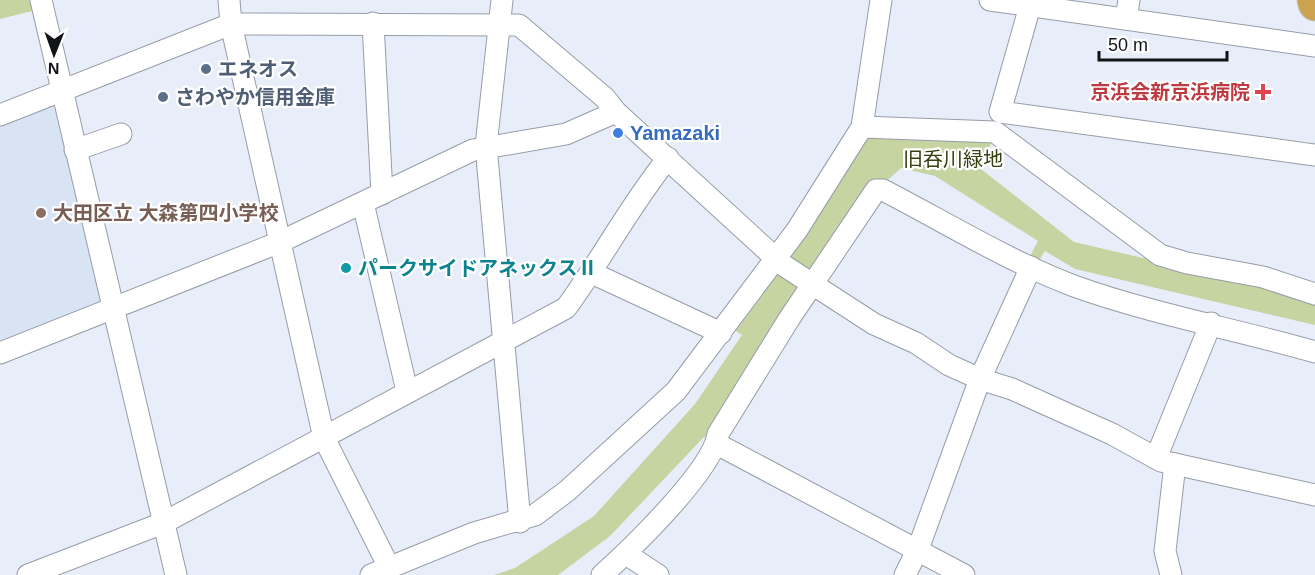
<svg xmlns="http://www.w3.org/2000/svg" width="1315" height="575" font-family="Helvetica,'Noto Sans JP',sans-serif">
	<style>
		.built { fill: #d8e3f4 }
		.green { fill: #c5d4a1 }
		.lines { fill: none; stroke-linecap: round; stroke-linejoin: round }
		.minor-casing { stroke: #969da7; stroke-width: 23 }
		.trunk-casing { stroke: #cbcbcc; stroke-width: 35 }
		.minor { stroke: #fff; stroke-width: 21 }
		.trunk { stroke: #caa250; stroke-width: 33 }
		.service-dot { fill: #5c6f8a; stroke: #fff; stroke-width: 2 }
		.health-dot { fill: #e0444e; stroke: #fff; stroke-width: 2 }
		.shop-dot { fill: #3f7fe0; stroke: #fff; stroke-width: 2 }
		.education-dot { fill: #8d6e63; stroke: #fff; stroke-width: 2 }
		.culture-dot { fill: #0f9aa8; stroke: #fff; stroke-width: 2 }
		.labels { text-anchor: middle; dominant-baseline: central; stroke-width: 4.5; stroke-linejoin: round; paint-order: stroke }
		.service-label { font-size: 20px; font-weight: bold; fill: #4e5e75; stroke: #fff; text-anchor: start }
		.health-label { font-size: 20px; font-weight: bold; fill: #be3a42; stroke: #fff; text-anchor: end }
		.shop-label { font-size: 20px; font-weight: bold; fill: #366cbe; stroke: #fff; text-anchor: start }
		.park-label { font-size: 20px; fill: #354011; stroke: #fff }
		.education-label { font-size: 20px; font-weight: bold; fill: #785e54; stroke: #fff; text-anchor: start }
		.culture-label { font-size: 20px; font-weight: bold; fill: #0d838f; stroke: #fff; text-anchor: start }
	</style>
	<rect width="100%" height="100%" fill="#e7eef9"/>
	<!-- built -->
	<path class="built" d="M 56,104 L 103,300 L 101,306 L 0,344 L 0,127 Z"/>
	<!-- green -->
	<g class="green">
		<path d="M 0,0 L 34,0 L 36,10 L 0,19 Z"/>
		<path d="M 872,132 L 996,136 L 977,166 L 1074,242 L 1315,298 L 1315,325 L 1075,269 L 1045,251 L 1038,262 L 1029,258 L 1038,241 L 935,176 L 901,168 L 880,187 L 812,279 L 787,260 Z"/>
		<path d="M 773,271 L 805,293 L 713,433 L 703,438 L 610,536 L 558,575 L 494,575 L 515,568 L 594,516 L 695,404 L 742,335 L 731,328 Z"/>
	</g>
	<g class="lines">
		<defs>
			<g id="minor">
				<path d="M 41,0 L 176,575"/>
				<path d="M 229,0 L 231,24 L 324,438 L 389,567"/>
				<path d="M 502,0 L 486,146 L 520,522"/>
				<path d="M 990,0 L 1315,46"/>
				<path d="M 1030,6 L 1000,112 L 1315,155"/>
				<path d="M 1126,19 L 1129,0"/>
				<path d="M 373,23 L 382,194"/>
				<path d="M 0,115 L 231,24 L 519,25 L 605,98 L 616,112 L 783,265 L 874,324 L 916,343 L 949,365 L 980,379 L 1012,389 L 1112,434 L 1161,461 L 1315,495"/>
				<path d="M 862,127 L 995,132 L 1160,255 L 1187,263 L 1263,277 L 1315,294"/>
				<path d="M 75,150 L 121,134"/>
				<path d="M 363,203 L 407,391"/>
				<path d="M 592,273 L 721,333"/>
				<path d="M 0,353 L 280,242 L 473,150 L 566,134 L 616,112"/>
				<path d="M 717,444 L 964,575"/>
				<path d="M 1156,458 L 1211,323"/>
				<path d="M 626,554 L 658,575"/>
				<path d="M 28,575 L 163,523 L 566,308 C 602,259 630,205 668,158"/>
				<path d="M 371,575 L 474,533 L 535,515 L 567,491 L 676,391 L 797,230 L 862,127 L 881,0"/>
				<path d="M 602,575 C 631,549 713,470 718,434 L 789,319 L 876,190 L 883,190 C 945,222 1008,261 1074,286 C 1152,314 1235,329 1315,352"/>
				<path d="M 905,575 L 918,549 L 980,379 L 1031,267"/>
				<path d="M 1171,575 L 1165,551 L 1175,464"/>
			</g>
			<path id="trunk" d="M 1314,0 L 1315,4"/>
		</defs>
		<!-- minor casing -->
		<use href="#minor" class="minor-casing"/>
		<!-- trunk casing -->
		<use href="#trunk" class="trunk-casing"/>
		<!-- minor -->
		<use href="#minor" class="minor"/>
		<!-- trunk -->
		<use href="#trunk" class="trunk"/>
	</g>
	<!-- markers -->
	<g class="service-dot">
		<circle cx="206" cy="69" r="6"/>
		<circle cx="163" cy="97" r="6"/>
	</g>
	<path class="health-dot" d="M1260 83h6v6h6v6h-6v6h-6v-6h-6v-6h6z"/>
	<circle class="shop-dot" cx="618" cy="133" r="6"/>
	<circle class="education-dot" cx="41" cy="213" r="6"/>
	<circle class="culture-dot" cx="346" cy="268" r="6"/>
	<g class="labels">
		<!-- service labels -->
		<g class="service-label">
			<text x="218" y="69">エネオス</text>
			<text x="175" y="97">さわやか信用金庫</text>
		</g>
		<!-- health labels -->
		<g class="health-label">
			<text x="1250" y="92">京浜会新京浜病院</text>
		</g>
		<!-- shop labels -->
		<g class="shop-label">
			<text x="630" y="133">Yamazaki</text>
		</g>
		<!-- park labels -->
		<g class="park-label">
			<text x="953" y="159">旧呑川緑地</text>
		</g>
		<!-- education labels -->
		<g class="education-label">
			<text x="53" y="213">大田区立 大森第四小学校</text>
		</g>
		<!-- culture labels -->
		<g class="culture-label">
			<text x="358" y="268">パークサイドアネックスⅡ</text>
		</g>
	</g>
	<!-- north arrow -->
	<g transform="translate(54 54) rotate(181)" stroke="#ffffff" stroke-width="4.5" paint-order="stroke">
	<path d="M0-4.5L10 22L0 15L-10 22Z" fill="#111317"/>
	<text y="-9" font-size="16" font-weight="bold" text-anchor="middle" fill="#111317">N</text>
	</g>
	<!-- scale -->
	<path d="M1099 51v9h128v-9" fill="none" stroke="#111317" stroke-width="3"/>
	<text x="1108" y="51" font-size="18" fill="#111317" stroke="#ffffff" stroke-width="4.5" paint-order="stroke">50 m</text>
</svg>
